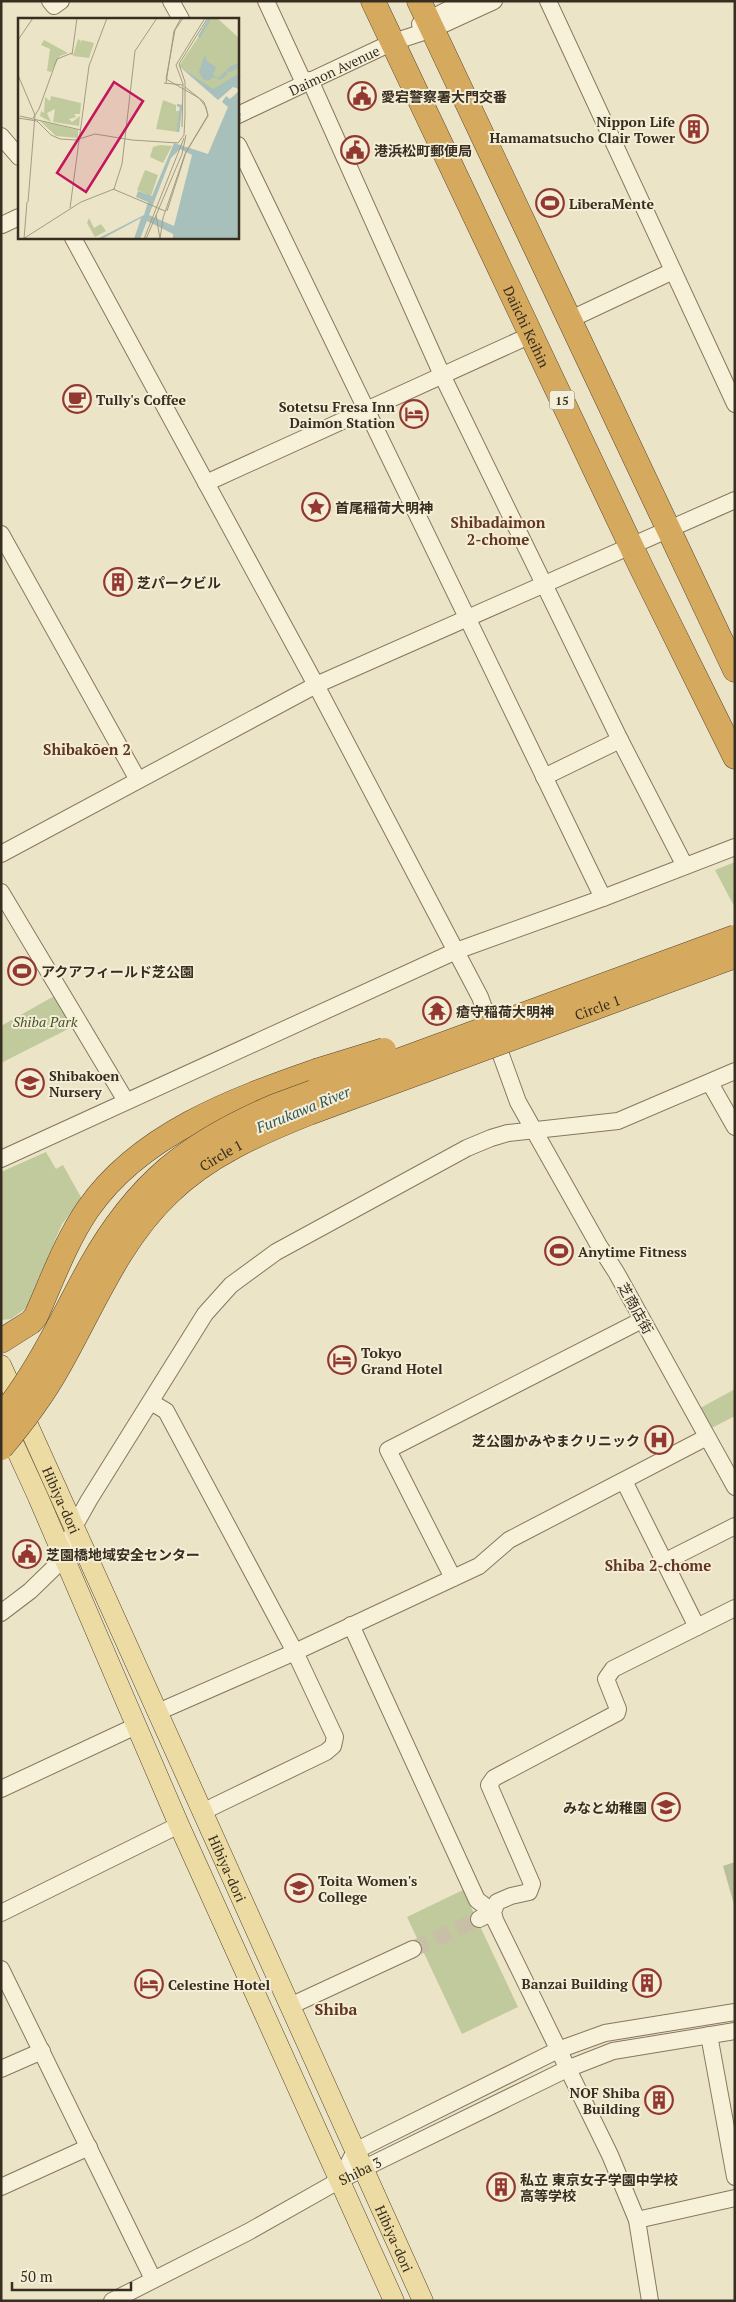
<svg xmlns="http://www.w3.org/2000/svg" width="736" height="2302" font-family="'PT Serif','Noto Sans JP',serif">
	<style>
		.green { fill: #c1ca9c }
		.cemetery { fill: #b8bf9a }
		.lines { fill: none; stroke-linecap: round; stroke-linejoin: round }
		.minor-tunnel { stroke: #c8c0a6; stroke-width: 16; stroke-dasharray: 16 8; stroke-linecap: butt }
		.minor-casing { stroke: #87775e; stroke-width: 18 }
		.major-casing { stroke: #554531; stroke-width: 21 }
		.highway-casing { stroke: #554531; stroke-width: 25 }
		.minor { stroke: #f7f1da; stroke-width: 16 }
		.major { stroke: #ecdba2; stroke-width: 20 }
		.highway { stroke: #d5aa5e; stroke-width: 24 }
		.highway-bridge-casing { stroke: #554531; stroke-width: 25; stroke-linecap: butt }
		.highway-bridge { stroke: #d5aa5e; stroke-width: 24 }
		.labels { text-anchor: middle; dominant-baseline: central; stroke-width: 4; stroke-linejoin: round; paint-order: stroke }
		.shield { fill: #f4eed7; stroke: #706857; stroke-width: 1 }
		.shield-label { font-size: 12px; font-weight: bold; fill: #382e20 }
		.street-label { font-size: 14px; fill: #382e20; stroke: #f4eed7 }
		.poi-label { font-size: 14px; font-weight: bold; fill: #382e20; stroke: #f4eed7; text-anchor: start }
		.park-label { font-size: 14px; font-style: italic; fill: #455328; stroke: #f4eed7 }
		.neighbourhood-label { font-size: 15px; font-weight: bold; fill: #623522; stroke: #f4eed7 }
		.water-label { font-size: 15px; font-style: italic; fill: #315657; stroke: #f4eed7 }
		.quarter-label { font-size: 16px; font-weight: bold; fill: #623522; stroke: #f4eed7 }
		.inset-river { fill: none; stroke: #a8c0bb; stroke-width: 2.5 }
		.inset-road { fill: none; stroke: #a49b84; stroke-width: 1 }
		.view { fill: #c2185b; fill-opacity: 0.15; stroke: #c2185b; stroke-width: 2.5 }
		.inset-edge { fill: none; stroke: #382e20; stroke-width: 2.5 }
	</style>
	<rect width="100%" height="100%" fill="#ece4c7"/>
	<!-- green -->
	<g class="green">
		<path d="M 735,862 L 735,908 L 715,870 Z"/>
		<path d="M 56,995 L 74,1026 L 1,1063 L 1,1026 Z"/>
		<path d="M 46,1152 L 56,1169 L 63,1165 L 82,1199 L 62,1224 L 26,1308 L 11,1319 L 2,1320 L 1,1172 Z"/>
		<path d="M 735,1389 L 735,1416 L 704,1432 L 693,1412 Z"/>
		<path d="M 463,1890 L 518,2007 L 462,2034 L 407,1917 Z"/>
	</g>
	<!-- cemetery -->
	<path class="cemetery" d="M 735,1862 L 735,1908 L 723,1866 Z"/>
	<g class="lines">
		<!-- minor-tunnel -->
		<path class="minor-tunnel" d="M 413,1949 L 479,1919"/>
		<defs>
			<g id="minor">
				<path d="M 50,1 L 54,6 L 61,1"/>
				<path d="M 171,1 L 181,19"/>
				<path d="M 266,1 L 304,83"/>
				<path d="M 548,1 L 735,404"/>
				<path d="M 420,24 L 465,1"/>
				<path d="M 310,80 L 442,375 L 620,740 L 685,866"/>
				<path id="s1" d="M 238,115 L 393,42 L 433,29 L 494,1"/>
				<path d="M 1,136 L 19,157"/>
				<path d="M 238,145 L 603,898"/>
				<path d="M 2,225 L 19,217"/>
				<path d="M 73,238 L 316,685 L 480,997 L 518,1102 L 598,1244 L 616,1272 L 735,1487"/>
				<path d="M 571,319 L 673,271"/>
				<path d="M 206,483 L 531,335"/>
				<path d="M 1,534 L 138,780"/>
				<path d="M 544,777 L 620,740"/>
				<path d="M 1,854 L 316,685 L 735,500"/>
				<path d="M 1,892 L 126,1101"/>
				<path d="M 710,1083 L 735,1127"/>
				<path d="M 1,1159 L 456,951 L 603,898 L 735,847"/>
				<path d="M 151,1402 L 166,1411 L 295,1652 L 335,1737 L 333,1746 L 326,1752 L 202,1812"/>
				<path d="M 624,1481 L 697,1627"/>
				<path d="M 664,1562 L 735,1526"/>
				<path d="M 453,1578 L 388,1450 L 642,1320"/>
				<path d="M 1,1613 L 30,1591 L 64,1558 L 75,1525 L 89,1500 L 205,1314 L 231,1285 L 276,1252 L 467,1148 L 491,1138 L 508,1133 L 618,1121 L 735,1071"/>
				<path d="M 351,1625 L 477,1900 L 493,1912 L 479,1919"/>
				<path d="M 158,1712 L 295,1652 L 479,1566 L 509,1540 L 707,1437"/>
				<path d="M 1,1789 L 136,1726"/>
				<path d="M 1,1913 L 179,1825"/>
				<path d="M 1,1969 L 153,2279"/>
				<path d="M 290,2006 L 413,1949"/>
				<path d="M 709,2035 L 735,2177"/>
				<path d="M 1,2069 L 42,2051"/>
				<path d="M 340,2180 L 355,2151 L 558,2050 L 605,2033 L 735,2012"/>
				<path d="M 1,2187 L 89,2147"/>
				<path d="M 637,2220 L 735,2198"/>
				<path id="s2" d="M 112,2301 L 248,2232 L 340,2180 L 567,2069 L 613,2051 L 735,2031"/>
				<path d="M 650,2301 L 637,2220 L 610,2155 L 495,1920 L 493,1912 L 497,1902 L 511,1896 L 529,1892 L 532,1884 L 489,1785 L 494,1778 L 617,1713 L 618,1709 L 606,1679 L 613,1669 L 735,1608"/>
			</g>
			<g id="major">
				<path id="s3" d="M 1,1365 L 423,2301"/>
				<path d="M 5,1425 L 38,1497 L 179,1825 L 394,2301"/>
			</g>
			<g id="highway">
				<path id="s4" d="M 373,1 L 641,567 L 735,757"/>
				<path d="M 419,1 L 735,670"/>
				<path d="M 1,1341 L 31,1322 L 36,1316 C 52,1280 66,1241 88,1209 C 140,1134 233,1100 316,1071"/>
			</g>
		</defs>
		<!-- minor casing -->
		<use href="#minor" class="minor-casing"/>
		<!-- major casing -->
		<use href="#major" class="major-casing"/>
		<!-- highway casing -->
		<use href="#highway" class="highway-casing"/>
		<!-- minor -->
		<use href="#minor" class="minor"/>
		<!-- major -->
		<use href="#major" class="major"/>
		<!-- highway -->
		<use href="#highway" class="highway"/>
		<defs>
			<g id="highway-bridge">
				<path d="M 316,1071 L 384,1050"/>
				<path d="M 1,1417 C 38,1372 62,1318 90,1267 C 137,1183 188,1143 275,1106 L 735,937"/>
				<path id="s5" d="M 1,1448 C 22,1423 42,1397 58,1368 C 92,1309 118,1241 169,1193 C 208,1155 259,1133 309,1113 L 735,956"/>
			</g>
		</defs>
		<!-- highway-bridge casing -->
		<use href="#highway-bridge" class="highway-bridge-casing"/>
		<!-- highway-bridge -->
		<use href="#highway-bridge" class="highway-bridge"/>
	</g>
	<!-- icons -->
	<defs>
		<symbol id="civic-ring" viewBox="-11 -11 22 22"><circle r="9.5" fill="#f4eed7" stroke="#923831" stroke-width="1.5"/><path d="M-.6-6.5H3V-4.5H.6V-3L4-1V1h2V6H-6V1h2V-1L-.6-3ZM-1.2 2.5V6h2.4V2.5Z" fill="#923831"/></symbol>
		<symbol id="building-ring" viewBox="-11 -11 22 22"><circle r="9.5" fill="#f4eed7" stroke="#923831" stroke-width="1.5"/><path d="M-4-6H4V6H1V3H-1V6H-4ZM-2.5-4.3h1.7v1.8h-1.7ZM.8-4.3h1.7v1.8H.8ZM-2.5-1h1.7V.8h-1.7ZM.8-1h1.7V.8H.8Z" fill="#923831"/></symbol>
		<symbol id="stadium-ring" viewBox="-11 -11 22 22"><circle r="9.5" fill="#f4eed7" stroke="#923831" stroke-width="1.5"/><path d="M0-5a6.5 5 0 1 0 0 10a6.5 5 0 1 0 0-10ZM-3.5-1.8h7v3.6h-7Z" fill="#923831"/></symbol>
		<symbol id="cafe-ring" viewBox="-11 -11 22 22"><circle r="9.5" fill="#f4eed7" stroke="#923831" stroke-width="1.5"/><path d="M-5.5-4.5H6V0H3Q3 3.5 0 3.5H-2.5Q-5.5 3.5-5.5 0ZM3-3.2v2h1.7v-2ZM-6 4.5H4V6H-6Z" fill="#923831"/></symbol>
		<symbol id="hotel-ring" viewBox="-11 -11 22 22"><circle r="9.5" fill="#f4eed7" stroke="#923831" stroke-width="1.5"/><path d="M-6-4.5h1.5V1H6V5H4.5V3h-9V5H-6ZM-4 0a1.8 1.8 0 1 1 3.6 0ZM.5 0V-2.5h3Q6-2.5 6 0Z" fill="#923831"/></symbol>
		<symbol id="sight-ring" viewBox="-11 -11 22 22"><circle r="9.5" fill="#f4eed7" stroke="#923831" stroke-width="1.5"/><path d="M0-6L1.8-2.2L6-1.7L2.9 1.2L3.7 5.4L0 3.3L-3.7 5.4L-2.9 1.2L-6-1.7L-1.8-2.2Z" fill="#923831"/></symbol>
		<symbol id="temple-ring" viewBox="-11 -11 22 22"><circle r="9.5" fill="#f4eed7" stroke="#923831" stroke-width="1.5"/><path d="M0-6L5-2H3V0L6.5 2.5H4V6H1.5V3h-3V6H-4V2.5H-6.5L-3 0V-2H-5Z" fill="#923831"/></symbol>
		<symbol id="school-ring" viewBox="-11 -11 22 22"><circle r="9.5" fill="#f4eed7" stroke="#923831" stroke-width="1.5"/><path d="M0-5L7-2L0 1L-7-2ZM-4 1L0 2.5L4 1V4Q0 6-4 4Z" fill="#923831"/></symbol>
		<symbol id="hospital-ring" viewBox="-11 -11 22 22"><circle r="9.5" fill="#f4eed7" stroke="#923831" stroke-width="1.5"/><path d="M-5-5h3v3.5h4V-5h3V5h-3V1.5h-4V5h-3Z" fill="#923831"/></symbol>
		<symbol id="university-ring" viewBox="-11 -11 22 22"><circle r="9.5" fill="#f4eed7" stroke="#923831" stroke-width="1.5"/><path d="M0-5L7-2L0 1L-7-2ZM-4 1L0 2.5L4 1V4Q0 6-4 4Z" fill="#923831"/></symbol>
	</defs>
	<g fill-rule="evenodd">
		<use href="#civic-ring" x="346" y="80" width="32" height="32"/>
		<use href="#building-ring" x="678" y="113" width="32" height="32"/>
		<use href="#civic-ring" x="339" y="134" width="32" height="32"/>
		<use href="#stadium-ring" x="534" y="187" width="32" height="32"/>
		<use href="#cafe-ring" x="61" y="383" width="32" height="32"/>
		<use href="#hotel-ring" x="398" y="398" width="32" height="32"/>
		<use href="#sight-ring" x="300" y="491" width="32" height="32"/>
		<use href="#building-ring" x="102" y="566" width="32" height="32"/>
		<use href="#stadium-ring" x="6" y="955" width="32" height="32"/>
		<use href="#temple-ring" x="421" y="995" width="32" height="32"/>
		<use href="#school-ring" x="14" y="1067" width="32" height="32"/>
		<use href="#stadium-ring" x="543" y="1235" width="32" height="32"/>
		<use href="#hotel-ring" x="326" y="1344" width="32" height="32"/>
		<use href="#hospital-ring" x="643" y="1424" width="32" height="32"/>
		<use href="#civic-ring" x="11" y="1538" width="32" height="32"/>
		<use href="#school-ring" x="650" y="1791" width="32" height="32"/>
		<use href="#university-ring" x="283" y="1872" width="32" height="32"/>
		<use href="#building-ring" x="631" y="1967" width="32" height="32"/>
		<use href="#hotel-ring" x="133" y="1968" width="32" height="32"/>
		<use href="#building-ring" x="643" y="2084" width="32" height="32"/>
		<use href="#building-ring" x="485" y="2171" width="32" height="32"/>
	</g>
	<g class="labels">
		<!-- shield labels -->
		<rect class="shield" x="549.5" y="390.5" width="25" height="19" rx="4"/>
		<g class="shield-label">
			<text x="562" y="400">15</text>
		</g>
		<!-- street labels -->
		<g class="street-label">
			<text stroke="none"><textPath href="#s1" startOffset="106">Daimon Avenue</textPath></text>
			<text stroke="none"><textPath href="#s4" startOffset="360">Daiichi Keihin</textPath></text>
			<text stroke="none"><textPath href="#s5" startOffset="776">Circle 1</textPath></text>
			<text stroke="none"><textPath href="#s5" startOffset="371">Circle 1</textPath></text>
			<text transform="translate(636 1308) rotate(61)">芝商店街</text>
			<text stroke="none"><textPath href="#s3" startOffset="148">Hibiya-dori</textPath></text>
			<text stroke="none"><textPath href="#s3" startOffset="552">Hibiya-dori</textPath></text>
			<text stroke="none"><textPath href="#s2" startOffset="280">Shiba 3</textPath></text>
			<text stroke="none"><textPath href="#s3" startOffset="958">Hibiya-dori</textPath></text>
		</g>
		<!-- poi labels -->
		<g class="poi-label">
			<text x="381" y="96">愛宕警察署大門交番</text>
			<text x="675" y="121" text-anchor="end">Nippon Life<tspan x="675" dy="16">Hamamatsucho Clair Tower</tspan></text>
			<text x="374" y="150">港浜松町郵便局</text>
			<text x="569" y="203">LiberaMente</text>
			<text x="96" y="399">Tully's Coffee</text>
			<text x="395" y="406" text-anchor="end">Sotetsu Fresa Inn<tspan x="395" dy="16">Daimon Station</tspan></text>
			<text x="335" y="507">首尾稲荷大明神</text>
			<text x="137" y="582">芝パークビル</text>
			<text x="41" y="971">アクアフィールド芝公園</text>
			<text x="456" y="1011">瘡守稲荷大明神</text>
			<text x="49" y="1075">Shibakoen<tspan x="49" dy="16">Nursery</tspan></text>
			<text x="578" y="1251">Anytime Fitness</text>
			<text x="361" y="1352">Tokyo<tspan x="361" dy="16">Grand Hotel</tspan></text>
			<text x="640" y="1440" text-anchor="end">芝公園かみやまクリニック</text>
			<text x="46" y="1554">芝園橋地域安全センター</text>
			<text x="647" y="1807" text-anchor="end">みなと幼稚園</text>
			<text x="318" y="1880">Toita Women's<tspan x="318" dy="16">College</tspan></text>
			<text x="628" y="1983" text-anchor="end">Banzai Building</text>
			<text x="168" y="1984">Celestine Hotel</text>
			<text x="640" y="2092" text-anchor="end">NOF Shiba<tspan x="640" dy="16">Building</tspan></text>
			<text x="520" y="2179">私立 東京女子学園中学校<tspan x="520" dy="16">高等学校</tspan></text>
		</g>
		<!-- park labels -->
		<g class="park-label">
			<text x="45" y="1021">Shiba Park</text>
		</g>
		<!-- neighbourhood labels -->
		<g class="neighbourhood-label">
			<text x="498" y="522">Shibadaimon<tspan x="498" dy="17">2-chome</tspan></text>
			<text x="87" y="749">Shibakōen 2</text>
			<text x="658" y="1565">Shiba 2-chome</text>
		</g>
		<!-- water labels -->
		<g class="water-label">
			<text transform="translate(303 1109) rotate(-22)">Furukawa River</text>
		</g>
		<!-- quarter labels -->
		<g class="quarter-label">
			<text x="336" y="2009">Shiba</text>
		</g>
	</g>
	<!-- overview -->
	<g transform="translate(18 18)">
		<rect width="221" height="221" fill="#ece4c7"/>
		<path d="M 193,0 L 199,0 L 221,20 L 221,55 L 195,72 L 161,48 ZM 60,21 L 63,23 L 61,28 L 64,22 L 76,25 L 71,40 L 55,38 ZM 26,22 L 50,35 L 42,38 L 33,54 L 29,53 L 32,31 L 23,27 ZM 33,78 L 63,85 L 62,96 L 56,96 L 58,99 L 51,101 L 54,104 L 62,98 L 61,108 L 35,104 L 37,91 L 29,95 L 33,104 L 22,98 L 23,93 L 26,95 L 27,79 L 32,83 ZM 145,82 L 158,87 L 158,93 L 162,93 L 160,114 L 138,111 ZM 22,103 L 60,112 L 60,120 L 38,118 ZM 142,127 L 154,128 L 145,145 L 132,139 L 135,129 ZM 127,152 L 140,157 L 133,178 L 119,172 ZM 71,200 L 76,210 L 83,206 L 88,213 L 77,219 L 69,205 Z" fill="#c1ca9c"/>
		<path d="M 187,36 L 189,43 L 198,49 L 195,57 L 200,60 L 213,48 L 220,45 L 221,50 L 212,54 L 209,53 L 209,57 L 202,62 L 195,59 L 190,63 L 185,61 L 181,54 ZM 161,48 L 195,71 L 221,55 L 221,71 L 215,69 L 200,82 ZM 221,73 L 221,221 L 155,221 L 155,216 L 129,203 L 122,221 L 116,221 L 123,200 L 84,221 L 79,221 L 126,197 L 130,184 L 118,179 L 120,173 L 134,178 L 156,125 L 190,136 L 210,89 L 204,84 L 208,78 L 212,81 ZM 162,131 L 174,137 L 156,208 L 131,197 L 153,140 Z" fill="#a8c0bb" fill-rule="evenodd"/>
		<path class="inset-river" d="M 181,19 L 192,0M 222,57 L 195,74 L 222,57M 159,87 L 163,88 L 160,114M 199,118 L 202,221M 199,118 L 199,221M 181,140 L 222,154M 178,143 L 198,150M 209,150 L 222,95M 179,151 L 197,157M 201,151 L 222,160M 179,152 L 183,221M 200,163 L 201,221M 208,184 L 208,221M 211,221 L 207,164 L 222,100"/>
		<path class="inset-road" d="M 0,22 L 15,0M 54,37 L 59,0M 0,57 L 17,97 L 10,184M 146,65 L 165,67M 148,65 L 156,13 L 163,0M 2,98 L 63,112M 0,100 L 19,103 L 33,117 L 42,121 L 58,122 L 77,116 L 114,122 L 160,125 L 166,117 L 167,98 L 167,64 L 161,46 L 189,1M 15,100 L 21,91 L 39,41 L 54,35M 164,109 L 165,66 L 158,47 L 187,0M 95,171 L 147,193M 52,190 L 71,48 L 89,0M 149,193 L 168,134 L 190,97 L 186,84 L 167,69M 138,197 L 142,221M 5,221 L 63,184 L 96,171 L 104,146 L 117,33 L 139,0M 6,221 L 9,184M 126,221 L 166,120M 128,221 L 164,136 L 168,117M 142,221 L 145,200 L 167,136 L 190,98 L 188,89 L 181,80 L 148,61 L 157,12 L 165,0"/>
		<path class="view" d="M 96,64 L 125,83 L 68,174 L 39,155 Z"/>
		<rect width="221" height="221" class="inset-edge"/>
	</g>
	<!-- border -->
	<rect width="736" height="2302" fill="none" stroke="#382e20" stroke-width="5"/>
	<!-- scale -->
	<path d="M12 2282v8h119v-8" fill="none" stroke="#382e20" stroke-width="2.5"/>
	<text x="20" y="2282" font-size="15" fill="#382e20" stroke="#f4eed7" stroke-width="4" paint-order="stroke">50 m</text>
</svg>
